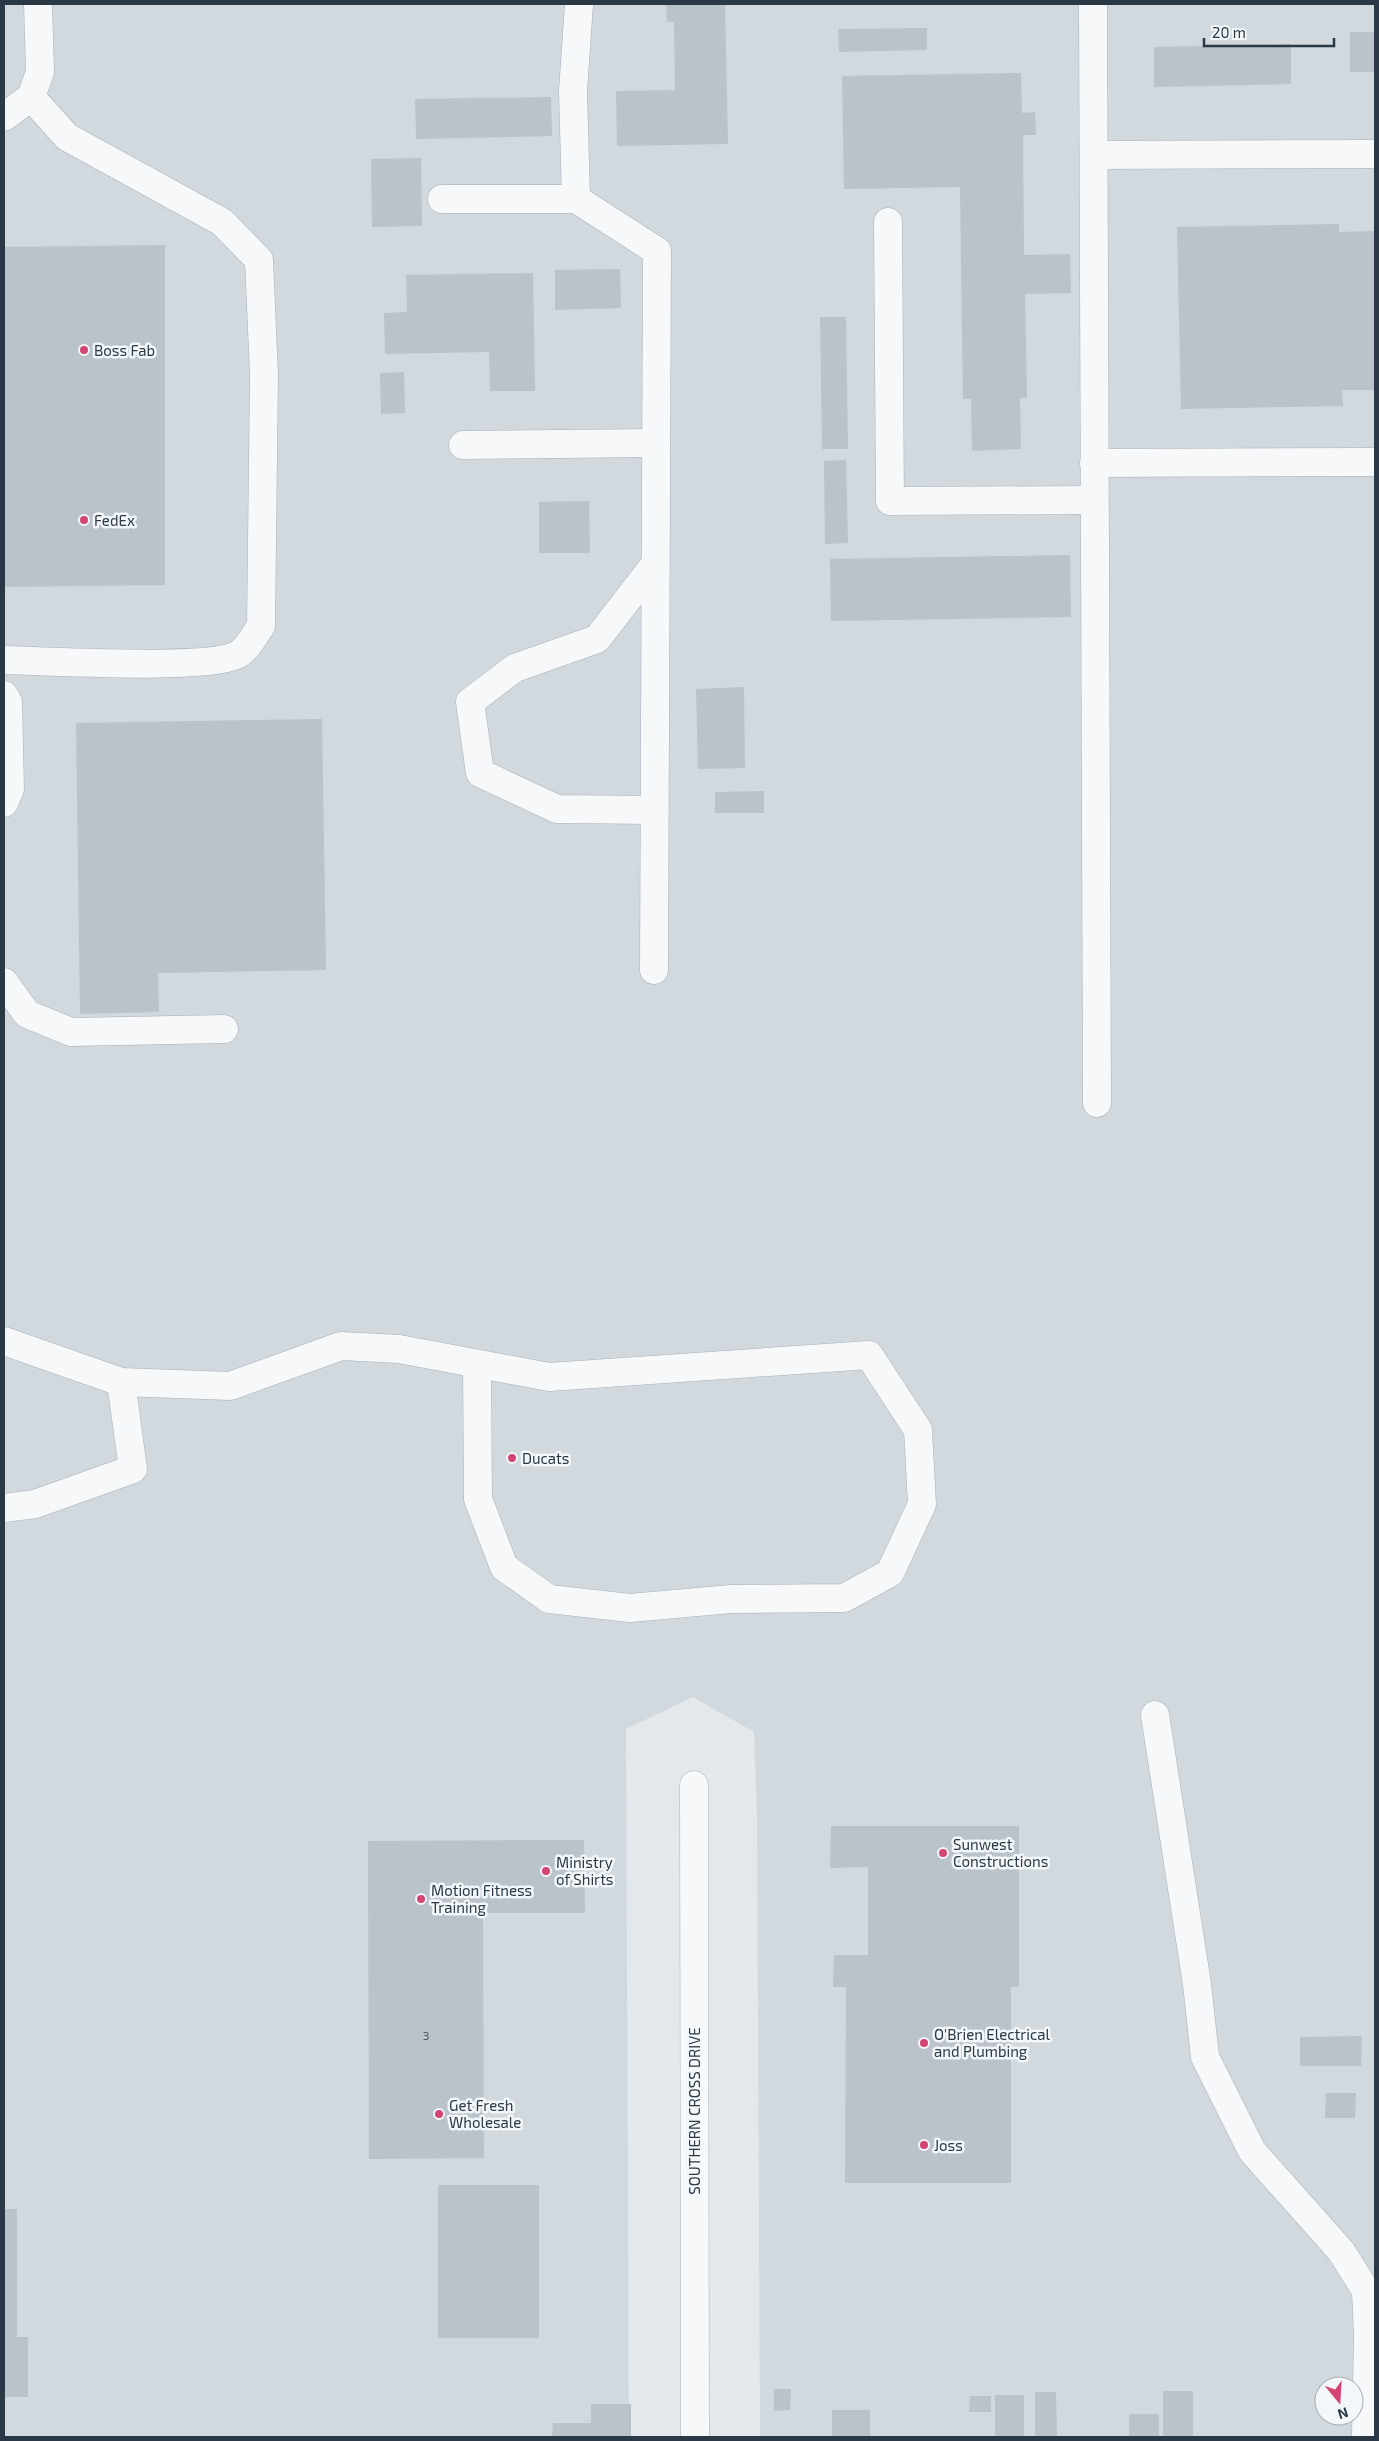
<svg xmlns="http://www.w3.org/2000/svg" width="1379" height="2441" font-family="'Exo 2',sans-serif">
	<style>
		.built { fill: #d1d8de; fill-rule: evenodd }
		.building { fill: #bac2ca }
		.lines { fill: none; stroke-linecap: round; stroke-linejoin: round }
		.minor-casing { stroke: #a8b0b7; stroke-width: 29 }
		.minor { stroke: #f7f8fa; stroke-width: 28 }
		.poi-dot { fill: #d44573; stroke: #f3f7f9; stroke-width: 2 }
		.labels { text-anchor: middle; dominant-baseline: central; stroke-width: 5; stroke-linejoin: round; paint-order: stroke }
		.number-label { font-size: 12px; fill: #4e5b66 }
		.poi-label { font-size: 15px; fill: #2a3945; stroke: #f3f7f9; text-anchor: start }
		.street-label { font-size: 15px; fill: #2a3945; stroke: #f3f7f9 }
	</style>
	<rect width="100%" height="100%" fill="#e3e8ec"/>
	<!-- built -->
	<path class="built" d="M 4,4 L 1375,4 L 1375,2437 L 760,2437 L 757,1815 L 754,1732 L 693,1697 L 626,1729 L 629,2437 L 4,2437 ZM 1324,2386 L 1354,2386 L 1354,2416 L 1324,2416 Z"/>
	<!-- building -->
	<g class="building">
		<path d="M 666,4 L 725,4 L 728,144 L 617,146 L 616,91 L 675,90 L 674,22 L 667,22 Z"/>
		<path d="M 927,28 L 927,50 L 839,52 L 838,29 Z"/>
		<rect x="1350" y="32" width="25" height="40"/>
		<path d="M 1291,44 L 1291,84 L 1154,87 L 1154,47 Z"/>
		<path d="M 1021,73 L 1022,113 L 1035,112 L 1036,135 L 1023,135 L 1024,255 L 1070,254 L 1071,293 L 1025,294 L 1027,398 L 1020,398 L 1021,449 L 972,451 L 971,399 L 963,399 L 960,187 L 844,189 L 842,76 Z"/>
		<path d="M 551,97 L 552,136 L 416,139 L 415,99 Z"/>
		<path d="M 421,158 L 422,226 L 372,227 L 371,159 Z"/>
		<path d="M 1339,224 L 1339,232 L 1375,231 L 1375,390 L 1342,390 L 1343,406 L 1181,409 L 1177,227 Z"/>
		<path d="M 165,245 L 165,585 L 4,587 L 4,247 Z"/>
		<path d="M 620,269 L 621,308 L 555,310 L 555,270 Z"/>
		<path d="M 533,273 L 535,391 L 490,391 L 489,352 L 385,354 L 384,313 L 407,312 L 406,275 Z"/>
		<path d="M 820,317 L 846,317 L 848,449 L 822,449 Z"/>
		<path d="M 404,372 L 405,413 L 381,414 L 380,373 Z"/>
		<path d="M 846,460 L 848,543 L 825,544 L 824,461 Z"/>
		<path d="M 589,501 L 590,553 L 539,553 L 539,502 Z"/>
		<path d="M 1070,555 L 1071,617 L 831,621 L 830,559 Z"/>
		<path d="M 744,687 L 745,768 L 698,769 L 696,689 Z"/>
		<path d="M 322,719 L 326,970 L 158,973 L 159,1012 L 80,1014 L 76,723 Z"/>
		<path d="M 764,791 L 764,813 L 715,813 L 715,792 Z"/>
		<path d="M 831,1826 L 1019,1826 L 1019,1987 L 1011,1987 L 1011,2183 L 845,2183 L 846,1987 L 833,1987 L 834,1955 L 868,1955 L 868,1867 L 830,1868 Z"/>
		<path d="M 584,1840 L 585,1913 L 483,1913 L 484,2158 L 369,2159 L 368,1841 Z"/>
		<path d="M 1362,2036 L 1361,2066 L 1300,2066 L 1300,2037 Z"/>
		<path d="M 1326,2093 L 1356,2093 L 1355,2118 L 1325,2118 Z"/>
		<rect x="438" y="2185" width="101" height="153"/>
		<path d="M 4,2209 L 17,2209 L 17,2337 L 28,2337 L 28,2397 L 4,2397 Z"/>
		<path d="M 774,2389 L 791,2389 L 790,2410 L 774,2411 Z"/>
		<rect x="1163" y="2391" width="30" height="46"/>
		<path d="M 1035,2392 L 1056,2392 L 1057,2436 L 1035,2437 Z"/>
		<rect x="995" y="2395" width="29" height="42"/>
		<path d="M 970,2396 L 991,2396 L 991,2412 L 969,2412 Z"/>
		<path d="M 591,2404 L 631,2404 L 631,2437 L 552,2437 L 553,2423 L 591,2423 Z"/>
		<rect x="832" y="2410" width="38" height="27"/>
		<rect x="1129" y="2414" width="30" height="23"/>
	</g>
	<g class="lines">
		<defs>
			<g id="minor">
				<path d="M 1093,4 L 1097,1103"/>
				<path d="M 4,117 L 31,97 L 40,72 L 38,4"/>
				<path d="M 1094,155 L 1375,154"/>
				<path d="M 442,199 L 576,199 L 657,251 L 654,970"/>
				<path d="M 576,199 L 573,91 L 579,4"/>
				<path d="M 888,222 L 890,501 L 1094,500"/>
				<path d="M 463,445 L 655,443"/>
				<path d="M 1094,463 L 1375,462"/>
				<path d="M 4,660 C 42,661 217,671 240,653 C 248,648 255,634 261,626 L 264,375 L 259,260 L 222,222 L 67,137 L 31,97"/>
				<path d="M 4,695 L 8,702 L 10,789 L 4,803"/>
				<path d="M 654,810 L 557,809 L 480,773 L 470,702 L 515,668 L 597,639 L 655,564"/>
				<path d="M 4,982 L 27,1014 L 71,1032 L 224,1029"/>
				<path d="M 4,1341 L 121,1382 L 230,1386 L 341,1346 L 399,1349 L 549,1377 L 869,1355 L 918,1430 L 922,1504 L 890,1573 L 844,1598 L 731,1599 L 630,1608 L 549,1599 L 504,1567 L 478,1499 L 477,1364"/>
				<path d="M 4,1508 L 35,1504 L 133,1469 L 121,1382"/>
				<path d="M 1155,1715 L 1197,1984 L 1205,2057 L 1252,2151 L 1341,2251 L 1366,2291 L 1368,2335 L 1366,2437"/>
				<path d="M 694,1785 L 695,2437"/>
			</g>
		</defs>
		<!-- minor casing -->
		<use href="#minor" class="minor-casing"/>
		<!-- minor -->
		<use href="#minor" class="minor"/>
	</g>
	<!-- markers -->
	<g class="poi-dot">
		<circle cx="84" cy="350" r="5"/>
		<circle cx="84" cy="520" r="5"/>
		<circle cx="512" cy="1458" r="5"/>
		<circle cx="943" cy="1853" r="5"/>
		<circle cx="546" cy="1871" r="5"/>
		<circle cx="421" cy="1899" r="5"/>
		<circle cx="924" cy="2043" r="5"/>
		<circle cx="439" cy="2114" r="5"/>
		<circle cx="924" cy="2145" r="5"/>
	</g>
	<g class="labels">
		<!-- number labels -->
		<g class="number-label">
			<text x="426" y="2035">3</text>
		</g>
		<!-- poi labels -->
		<g class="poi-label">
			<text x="94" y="350">Boss Fab</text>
			<text x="94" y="520">FedEx</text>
			<text x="522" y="1458">Ducats</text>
			<text x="953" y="1844">Sunwest<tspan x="953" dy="17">Constructions</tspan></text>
			<text x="556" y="1862">Ministry<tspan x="556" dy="17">of Shirts</tspan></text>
			<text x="431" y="1890">Motion Fitness<tspan x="431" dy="17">Training</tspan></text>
			<text x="934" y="2034">O'Brien Electrical<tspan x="934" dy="17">and Plumbing</tspan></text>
			<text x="449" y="2105">Get Fresh<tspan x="449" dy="17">Wholesale</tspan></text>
			<text x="934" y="2145">Joss</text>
		</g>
		<!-- street labels -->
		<g class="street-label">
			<text transform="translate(694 2111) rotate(-90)">SOUTHERN CROSS DRIVE</text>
		</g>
	</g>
	<!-- border -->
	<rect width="1379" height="2441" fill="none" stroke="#2a3945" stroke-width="10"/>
	<!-- north arrow -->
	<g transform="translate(1339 2401) rotate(162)"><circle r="24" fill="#f3f7f9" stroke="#a3abb1"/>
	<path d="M0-4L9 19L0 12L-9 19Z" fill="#d44573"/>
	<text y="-8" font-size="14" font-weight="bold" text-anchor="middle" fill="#2a3945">N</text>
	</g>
	<!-- scale -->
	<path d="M1204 38v8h130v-8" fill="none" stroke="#2a3945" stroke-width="2.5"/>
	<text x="1212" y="38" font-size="15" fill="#2a3945" stroke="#f3f7f9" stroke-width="4" paint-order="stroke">20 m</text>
</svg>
